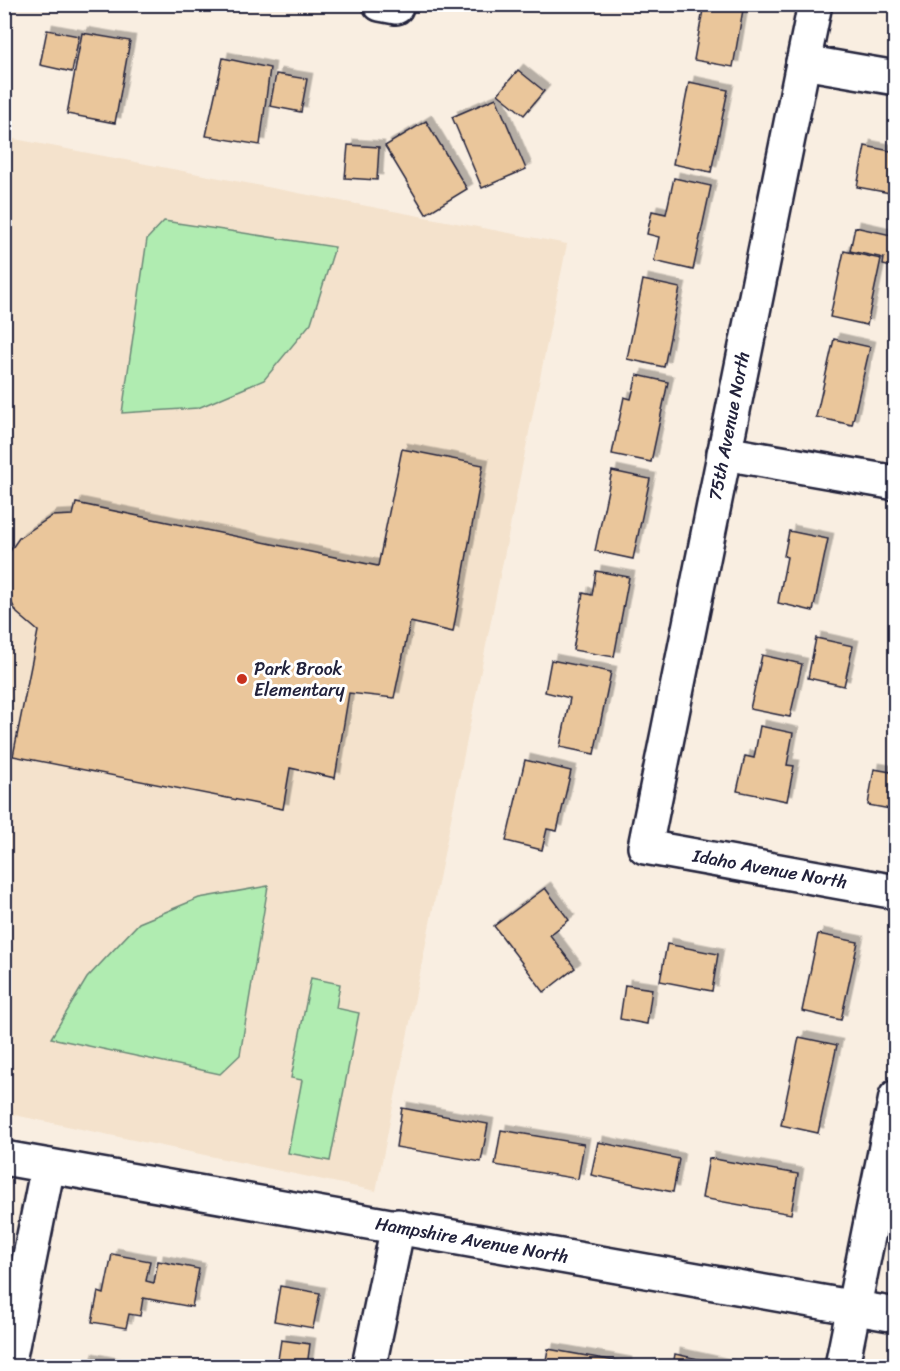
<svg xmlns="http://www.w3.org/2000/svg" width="900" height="1371" font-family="Sriracha,sans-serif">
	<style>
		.built { fill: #f4e2cc }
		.green { fill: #b0ecb1; stroke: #698776; stroke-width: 1.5 }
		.building { fill: #eac69b; stroke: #22223b; stroke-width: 1.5; filter: url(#shadow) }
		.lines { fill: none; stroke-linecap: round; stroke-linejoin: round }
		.minor-casing { stroke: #22223b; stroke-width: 38 }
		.minor { stroke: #fff; stroke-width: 33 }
		.poi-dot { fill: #c8321e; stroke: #fff; stroke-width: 2 }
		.labels { text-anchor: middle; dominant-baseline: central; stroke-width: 6; stroke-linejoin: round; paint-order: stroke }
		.street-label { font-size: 18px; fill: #22223b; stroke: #fff }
		.poi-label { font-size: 18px; fill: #22223b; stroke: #fff; text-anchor: start }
	</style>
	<defs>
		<filter id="shadow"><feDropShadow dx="5.5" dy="-5.5" stdDeviation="0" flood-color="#0004"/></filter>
	</defs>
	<rect width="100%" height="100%" fill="#f9eee1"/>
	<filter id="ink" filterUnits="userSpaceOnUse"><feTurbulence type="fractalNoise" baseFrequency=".0167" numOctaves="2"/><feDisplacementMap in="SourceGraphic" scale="12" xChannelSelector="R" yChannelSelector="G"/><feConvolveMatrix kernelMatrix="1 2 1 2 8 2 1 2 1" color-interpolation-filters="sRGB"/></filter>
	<g filter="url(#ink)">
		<!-- built -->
		<path class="built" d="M 4,137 L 567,244 L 376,1191 L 5,1113 Z"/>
		<!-- green -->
		<g class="green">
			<path d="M 164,221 L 335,247 L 311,323 L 264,380 L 198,408 L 122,413 L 147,239 Z"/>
			<path d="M 268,886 L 240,1055 L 220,1074 L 51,1038 L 87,978 L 139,923 L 199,898 Z"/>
			<path d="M 311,978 L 340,984 L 336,1008 L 359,1013 L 330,1161 L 288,1153 L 302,1080 L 291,1078 Z"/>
		</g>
		<!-- building -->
		<g class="building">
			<path d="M 704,4 L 744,4 L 733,67 L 694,60 Z"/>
			<path d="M 47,30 L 79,36 L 72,72 L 40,65 Z"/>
			<path d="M 82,33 L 130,41 L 115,123 L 67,114 Z"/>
			<path d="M 223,58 L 270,68 L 260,145 L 206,136 Z"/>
			<path d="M 518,70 L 544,91 L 524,115 L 498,94 Z"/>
			<path d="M 276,74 L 307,79 L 301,112 L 270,106 Z"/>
			<path d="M 689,82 L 728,90 L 711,172 L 673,164 Z"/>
			<path d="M 496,98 L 526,169 L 482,188 L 452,117 Z"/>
			<path d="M 426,121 L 467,189 L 426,214 L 385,146 Z"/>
			<path d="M 348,145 L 379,147 L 377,180 L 345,178 Z"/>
			<path d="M 865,146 L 896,152 L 896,194 L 857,187 Z"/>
			<path d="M 674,178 L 711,186 L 693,270 L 654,261 L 659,237 L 647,234 L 652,211 L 666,214 Z"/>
			<path d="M 855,227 L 896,236 L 896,268 L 883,265 L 884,258 L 850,251 Z"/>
			<path d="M 844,251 L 881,259 L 867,325 L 830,317 Z"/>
			<path d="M 643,280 L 680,288 L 664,367 L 627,359 Z"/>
			<path d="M 834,339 L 870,347 L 852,425 L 816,417 Z"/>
			<path d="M 637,375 L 668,382 L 651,462 L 612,454 L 624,397 L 631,399 Z"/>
			<path d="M 402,449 L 483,465 L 453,632 L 410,622 L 394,698 L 349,693 L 335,778 L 290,768 L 283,809 L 13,756 L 38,631 L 17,613 L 5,590 L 5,558 L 19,538 L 52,516 L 73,515 L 76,503 L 378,566 Z"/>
			<path d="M 612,471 L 650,479 L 633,559 L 595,551 Z"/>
			<path d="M 789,531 L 828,539 L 813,611 L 778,603 L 787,557 L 784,556 Z"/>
			<path d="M 596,571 L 629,577 L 614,657 L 573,650 L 583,593 L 592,595 Z"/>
			<path d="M 816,638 L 853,646 L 844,686 L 808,678 Z"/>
			<path d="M 762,655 L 802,664 L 790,717 L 750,709 Z"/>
			<path d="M 551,660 L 611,672 L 594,754 L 560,747 L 570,698 L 545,692 Z"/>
			<path d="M 760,726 L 793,733 L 787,765 L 794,766 L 787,801 L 737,791 L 745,756 L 754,758 Z"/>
			<path d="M 525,760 L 571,771 L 557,831 L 547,829 L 542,850 L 506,841 Z"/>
			<path d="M 874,769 L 896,773 L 896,810 L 868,805 Z"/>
			<path d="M 545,888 L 569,920 L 550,935 L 575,968 L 544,992 L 494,926 Z"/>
			<path d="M 818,934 L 858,942 L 841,1020 L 802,1011 Z"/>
			<path d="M 667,944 L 718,954 L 712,991 L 660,981 Z"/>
			<path d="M 625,985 L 652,989 L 647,1024 L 620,1019 Z"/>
			<path d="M 799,1037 L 837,1045 L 818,1133 L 781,1125 Z"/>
			<path d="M 402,1108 L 488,1124 L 481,1162 L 396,1147 Z"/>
			<path d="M 501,1130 L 584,1144 L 578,1179 L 495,1165 Z"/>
			<path d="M 598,1142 L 679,1159 L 673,1192 L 591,1175 Z"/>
			<path d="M 709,1158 L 798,1174 L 791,1214 L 702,1198 Z"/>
			<path d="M 112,1254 L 150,1261 L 146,1281 L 154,1283 L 158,1261 L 199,1269 L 192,1307 L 143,1298 L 140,1316 L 129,1314 L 126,1328 L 92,1322 L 98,1292 L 104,1294 Z"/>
			<path d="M 280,1286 L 320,1293 L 313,1328 L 274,1321 Z"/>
			<path d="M 281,1340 L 310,1344 L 307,1366 L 277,1366 Z"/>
			<path d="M 548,1349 L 626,1363 L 626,1366 L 545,1366 Z"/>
			<path d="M 675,1354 L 730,1366 L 673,1366 Z"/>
			<path d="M 88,1359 L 123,1366 L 86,1366 Z"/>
		</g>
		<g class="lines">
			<defs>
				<g id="minor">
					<path d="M 380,4 L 396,7 L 396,4"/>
					<path d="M 815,4 L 645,847 L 896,892"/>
					<path d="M 803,62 L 896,78"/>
					<path d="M 724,453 L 896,483"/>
					<path d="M 4,1158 L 896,1315"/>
					<path d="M 8,1366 L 48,1166"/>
					<path d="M 369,1366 L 398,1226"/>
					<path d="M 842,1366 L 896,1097"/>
				</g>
			</defs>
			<!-- minor casing -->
			<use href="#minor" class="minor-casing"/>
			<!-- minor -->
			<use href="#minor" class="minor"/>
		</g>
	</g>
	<!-- markers -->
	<circle class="poi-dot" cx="242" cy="679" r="6"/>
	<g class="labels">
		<!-- street labels -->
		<g class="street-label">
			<text transform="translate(729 426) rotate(-79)">75th Avenue North</text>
			<text transform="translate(770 869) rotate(10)">Idaho Avenue North</text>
			<text transform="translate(472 1240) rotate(10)">Hampshire Avenue North</text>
		</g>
		<!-- poi labels -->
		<g class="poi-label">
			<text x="254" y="669">Park Brook<tspan x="254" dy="21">Elementary</tspan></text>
		</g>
	</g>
	<!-- margin -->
	<rect width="900" height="1371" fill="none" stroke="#fff" stroke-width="24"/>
	<rect x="12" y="12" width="876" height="1347" fill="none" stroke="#22223b" stroke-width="2" filter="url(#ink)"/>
</svg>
